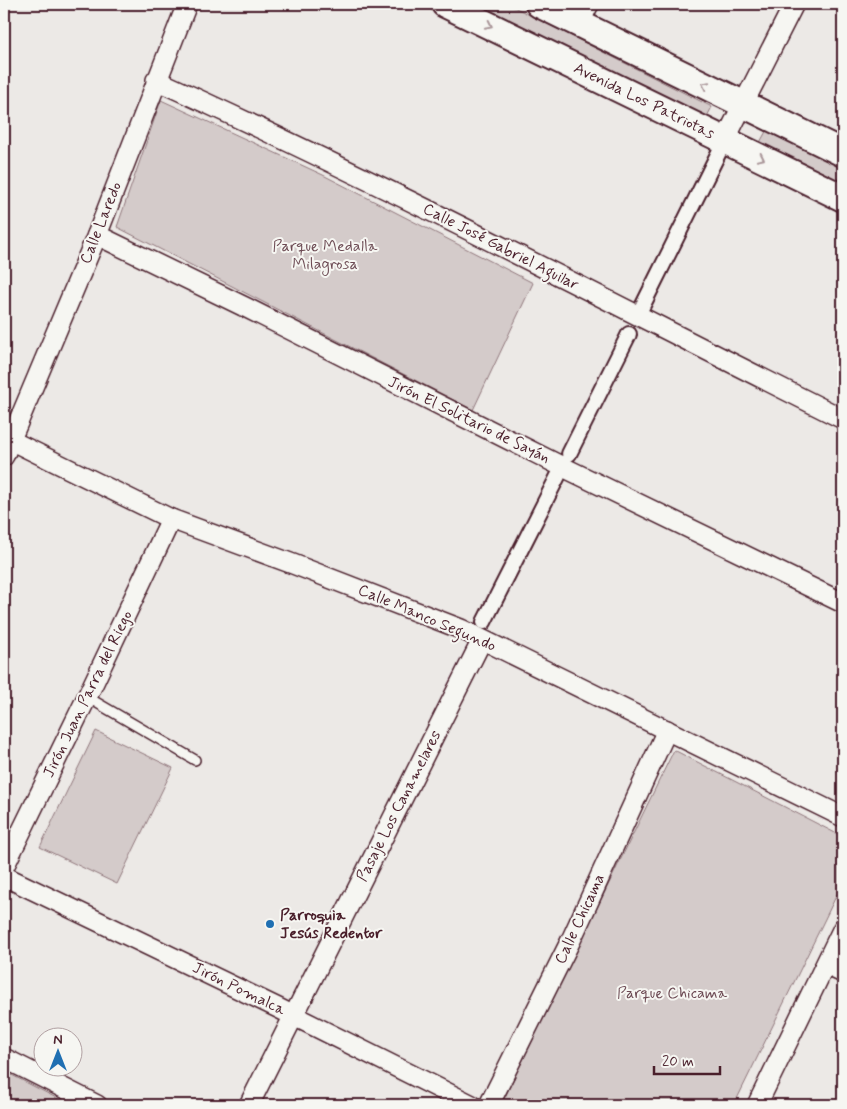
<svg xmlns="http://www.w3.org/2000/svg" width="847" height="1109" font-family="Mynerve,sans-serif">
	<style>
		.green { fill: #d4cbca; stroke: #8f757a }
		.lines { fill: none; stroke-linecap: round; stroke-linejoin: round }
		.service-casing { stroke: #4a1f2b; stroke-width: 12 }
		.pedestrian-casing { stroke: #4a1f2b; stroke-width: 18 }
		.minor-casing { stroke: #4a1f2b; stroke-width: 22 }
		.secondary-casing { stroke: #4a1f2b; stroke-width: 30 }
		.service { stroke: #f6f6f2; stroke-width: 9 }
		.pedestrian { stroke: #f6f6f2; stroke-width: 14 }
		.minor { stroke: #f6f6f2; stroke-width: 19 }
		.secondary { stroke: #f6f6f2; stroke-width: 26 }
		.oneway { stroke: #a99598 }
		.poi-dot { fill: #1f6fb2; stroke: #f6f6f2; stroke-width: 2 }
		.labels { text-anchor: middle; dominant-baseline: central; stroke-width: 4; stroke-linejoin: round; paint-order: stroke }
		.street-label { font-size: 16px; fill: #4a1f2b; stroke: #f6f6f2 }
		.park-label { font-size: 16px; fill: #6c4a53; stroke: #f6f6f2 }
		.poi-label { font-size: 16px; font-weight: bold; fill: #4a1f2b; stroke: #f6f6f2; text-anchor: start }
	</style>
	<rect width="100%" height="100%" fill="#ece9e6"/>
	<filter id="ink" filterUnits="userSpaceOnUse"><feTurbulence type="fractalNoise" baseFrequency=".02" numOctaves="2"/><feDisplacementMap in="SourceGraphic" scale="10" xChannelSelector="R" yChannelSelector="G"/><feConvolveMatrix kernelMatrix="1 2 1 2 8 2 1 2 1" color-interpolation-filters="sRGB"/></filter>
	<g filter="url(#ink)">
		<!-- green -->
		<g class="green">
			<path d="M 460,4 L 508,4 L 712,107 L 704,122 Z"/>
			<path d="M 161,100 L 323,175 L 533,283 L 473,410 L 117,227 Z"/>
			<path d="M 769,126 L 843,162 L 843,189 L 758,146 Z"/>
			<path d="M 96,731 L 173,768 L 117,884 L 40,847 Z"/>
			<path d="M 674,750 L 843,837 L 843,882 L 734,1105 L 501,1105 Z"/>
			<path d="M 4,1071 L 70,1105 L 4,1105 Z"/>
		</g>
		<g class="lines">
			<defs>
				<path id="service" d="M 87,697 L 195,760"/>
				<g id="pedestrian">
					<path d="M 642,307 L 725,140"/>
					<path d="M 569,454 L 629,334"/>
					<path d="M 484,622 L 558,476"/>
				</g>
				<g id="minor">
					<path d="M 579,24 L 589,4"/>
					<path d="M 156,80 C 389,186 615,305 843,419"/>
					<path d="M 725,140 L 794,4"/>
					<path d="M 97,235 L 247,308 L 563,467 L 843,603"/>
					<path d="M 4,437 L 171,519 L 293,564 L 461,629 L 843,817"/>
					<path d="M 4,456 L 97,235 L 187,4"/>
					<path d="M 4,867 L 87,697 L 171,519"/>
					<path d="M 4,876 L 278,1008 L 472,1105"/>
					<path d="M 826,965 L 843,973"/>
					<path d="M 4,1058 L 97,1105"/>
					<path d="M 249,1105 L 482,640"/>
					<path d="M 489,1105 L 571,940 L 667,730"/>
					<path d="M 757,1105 L 843,928"/>
				</g>
				<g id="secondary">
					<path d="M 445,4 L 843,198"/>
					<path d="M 539,4 L 843,153"/>
				</g>
			</defs>
			<!-- service casing -->
			<use href="#service" class="service-casing"/>
			<!-- pedestrian casing -->
			<use href="#pedestrian" class="pedestrian-casing"/>
			<!-- minor casing -->
			<use href="#minor" class="minor-casing"/>
			<!-- secondary casing -->
			<use href="#secondary" class="secondary-casing"/>
			<!-- service -->
			<use href="#service" class="service"/>
			<!-- pedestrian -->
			<use href="#pedestrian" class="pedestrian"/>
			<!-- minor -->
			<use href="#minor" class="minor"/>
			<!-- secondary -->
			<use href="#secondary" class="secondary"/>
		</g>
		<!-- one-way arrows -->
		<defs><path id="oneway-chevron" d="M-2-3.5L2.5 0L-2 3.5" fill="none" stroke-width="1.6" stroke-linecap="round" stroke-linejoin="round" transform="scale(1.25)"/></defs>
		<g class="oneway">
			<use href="#oneway-chevron" transform="translate(489 25) rotate(26)"/>
			<use href="#oneway-chevron" transform="translate(705 85) rotate(-154)"/>
			<use href="#oneway-chevron" transform="translate(761 158) rotate(26)"/>
		</g>
	</g>
	<!-- markers -->
	<circle class="poi-dot" cx="270" cy="924" r="5"/>
	<g class="labels">
		<!-- street labels -->
		<g class="street-label">
			<text transform="translate(644 101) rotate(26)">Avenida Los Patriotas</text>
			<text transform="translate(101 223) rotate(-68)">Calle Laredo</text>
			<text transform="translate(501 247) rotate(27)">Calle José Gabriel Aguilar</text>
			<text transform="translate(469 420) rotate(26)">Jirón El Solitario de Sayán</text>
			<text transform="translate(427 618) rotate(23)">Calle Manco Segundo</text>
			<text transform="translate(88 694) rotate(-64)">Jirón Juan Parra del Riego</text>
			<text transform="translate(399 806) rotate(-63)">Pasaje Los Canamelares</text>
			<text transform="translate(580 919) rotate(-65)">Calle Chicama</text>
			<text transform="translate(239 989) rotate(26)">Jirón Pomalca</text>
		</g>
		<!-- park labels -->
		<g class="park-label">
			<text x="325" y="246">Parque Medalla<tspan x="325" dy="18">Milagrosa</tspan></text>
			<text x="672" y="993">Parque Chicama</text>
		</g>
		<!-- poi labels -->
		<g class="poi-label">
			<text x="280" y="915">Parroquia<tspan x="280" dy="18">Jesús Redentor</tspan></text>
		</g>
	</g>
	<!-- margin -->
	<rect width="847" height="1109" fill="none" stroke="#f6f6f2" stroke-width="20"/>
	<rect x="10" y="10" width="827" height="1089" fill="none" stroke="#4a1f2b" stroke-width="2" filter="url(#ink)"/>
	<!-- north arrow -->
	<g transform="translate(58 1052)"><circle r="24" fill="#f6f6f2" stroke="#b1a0a2"/>
	<path d="M0-4L9 19L0 12L-9 19Z" fill="#1f6fb2"/>
	<text y="-8" font-size="14" font-weight="bold" text-anchor="middle" fill="#4a1f2b">N</text>
	</g>
	<!-- scale -->
	<path d="M654 1066v8h66v-8" fill="none" stroke="#4a1f2b" stroke-width="2.5"/>
	<text x="662" y="1066" font-size="15" fill="#4a1f2b" stroke="#f6f6f2" stroke-width="4" paint-order="stroke">20 m</text>
</svg>
